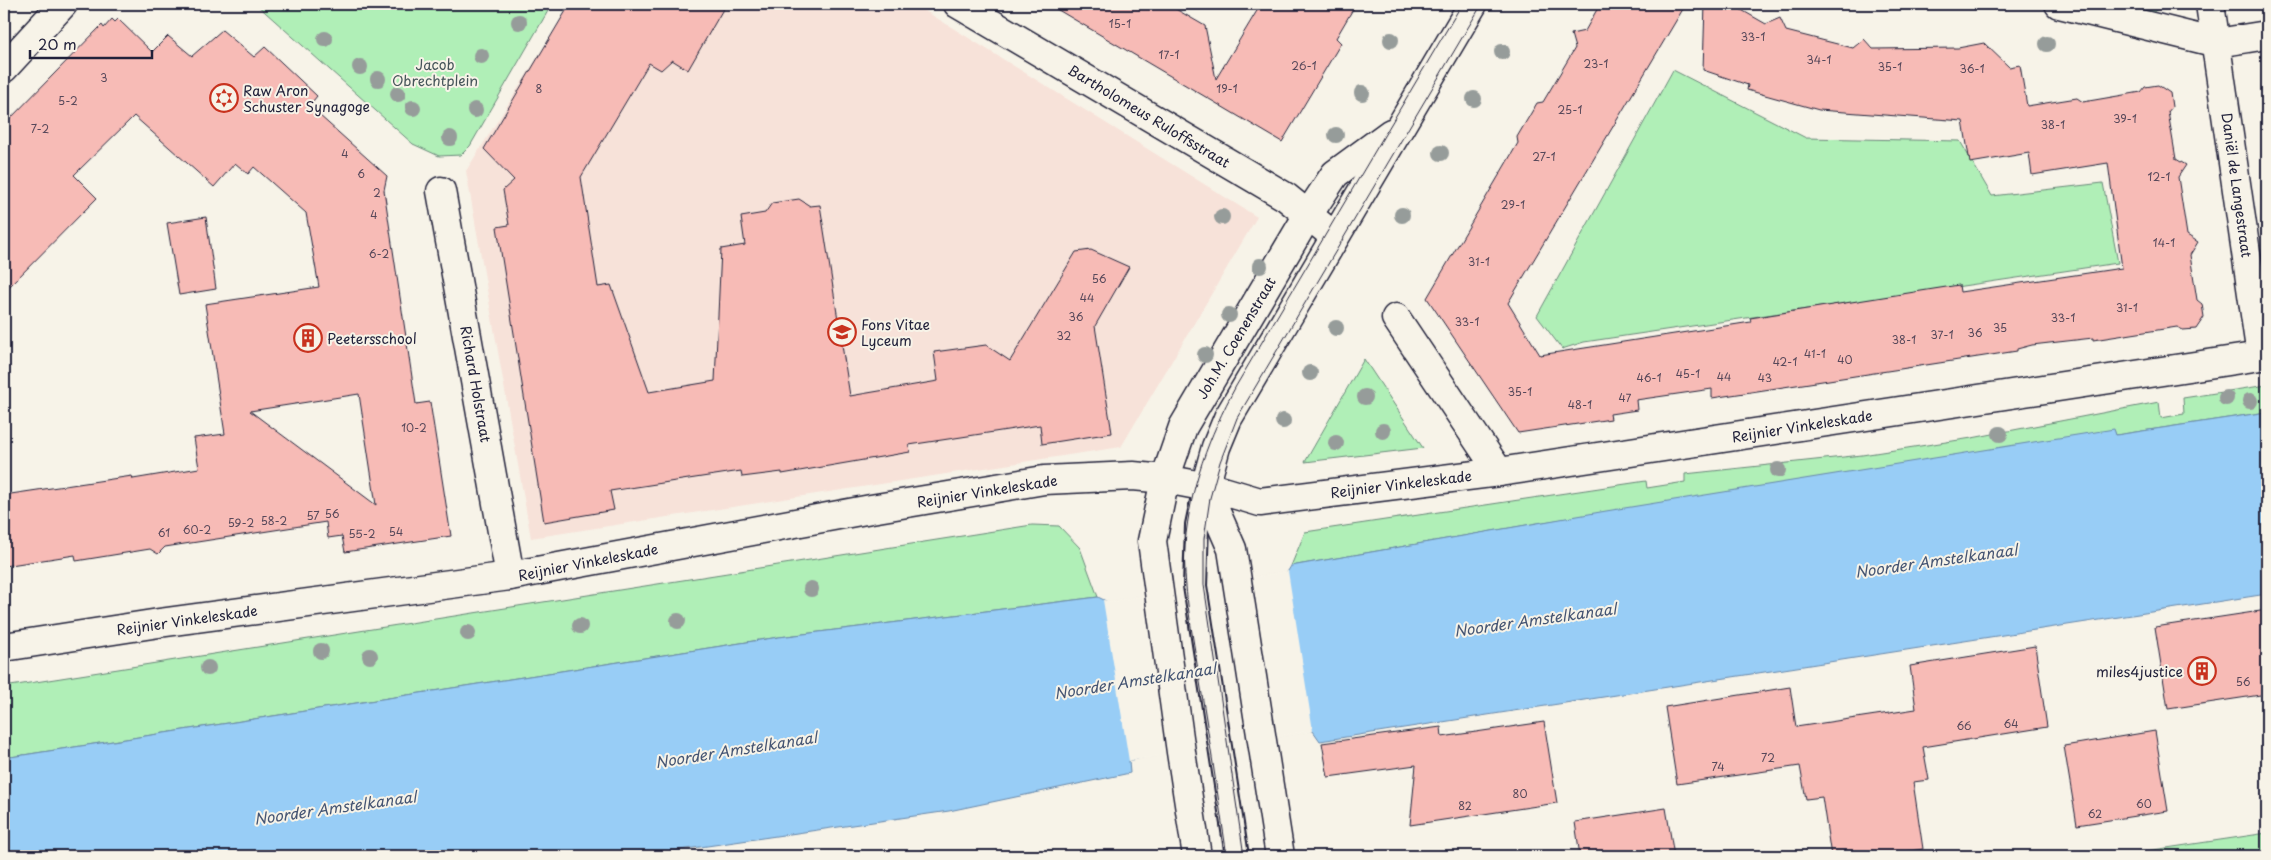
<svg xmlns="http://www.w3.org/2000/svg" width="2271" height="860" font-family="'Playpen Sans',sans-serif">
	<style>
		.built { fill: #f7e2d9 }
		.green { fill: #b0efb7; stroke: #698879 }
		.water { fill: #98cdf6; stroke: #6989ab }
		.pier { fill: #f7f3e8 }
		.building { fill: #f7bbb6; stroke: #22223b; fill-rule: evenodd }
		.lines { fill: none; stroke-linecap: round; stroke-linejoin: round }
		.service-casing { stroke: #22223b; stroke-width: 26 }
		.minor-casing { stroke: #22223b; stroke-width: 31 }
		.tertiary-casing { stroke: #22223b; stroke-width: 31 }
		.service { stroke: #f7f3e8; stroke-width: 22 }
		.minor { stroke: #f7f3e8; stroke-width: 28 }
		.tertiary { stroke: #f7f3e8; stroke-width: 28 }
		.tram { stroke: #22223b; stroke-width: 1 }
		.tree { fill: #969c9a }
		.labels { text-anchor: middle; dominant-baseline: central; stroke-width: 4; stroke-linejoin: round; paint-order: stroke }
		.number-label { font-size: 11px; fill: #57485a }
		.park-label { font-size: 14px; fill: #46555a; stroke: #f7f3e8 }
		.poi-label { font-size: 14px; fill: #22223b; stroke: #f7f3e8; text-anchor: start }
		.street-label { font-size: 14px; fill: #22223b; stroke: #f7f3e8 }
		.water-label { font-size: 15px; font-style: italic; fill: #455573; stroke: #f7f3e8 }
	</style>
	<rect width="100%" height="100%" fill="#f7f3e8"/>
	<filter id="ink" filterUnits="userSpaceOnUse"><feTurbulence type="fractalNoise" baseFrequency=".02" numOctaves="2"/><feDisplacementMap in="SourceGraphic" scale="10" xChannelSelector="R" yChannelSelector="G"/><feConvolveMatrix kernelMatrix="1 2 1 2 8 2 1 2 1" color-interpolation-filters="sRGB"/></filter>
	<g filter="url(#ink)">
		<!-- built -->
		<path class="built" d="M 571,4 L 914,4 L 1257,217 L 1121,447 L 531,538 L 466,171 Z"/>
		<!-- green -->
		<g class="green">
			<path d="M 256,4 L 552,4 L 470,146 L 461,155 L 439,156 L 413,144 Z"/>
			<path d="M 2110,4 L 2165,4 L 2149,15 Z"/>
			<path d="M 1673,70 L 1806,138 L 1960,141 L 1992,196 L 2103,183 L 2118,263 L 1584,342 L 1562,349 L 1537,316 Z"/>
			<path d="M 1364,359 L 1423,448 L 1305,462 Z"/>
			<path d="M 2267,385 L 2267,412 L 2116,435 L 2114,430 L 1544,522 L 1291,566 L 1305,532 L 1646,481 L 1647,488 L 1685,482 L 1685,474 L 1862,455 L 1972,438 L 2159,402 L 2161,418 L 2184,414 L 2183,398 Z"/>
			<path d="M 1032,525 L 1059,526 L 1080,548 L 1098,597 L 779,637 L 4,758 L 4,687 Z"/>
			<path d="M 2267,833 L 2267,856 L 2113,856 Z"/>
		</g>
		<!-- water -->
		<path class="water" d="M 2267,412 L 2267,594 L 1320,741 L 1313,731 L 1309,730 L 1169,751 L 1129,761 L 1130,773 L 949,811 L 638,856 L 4,856 L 4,758 L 779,637 L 1098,597 L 1112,604 L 1282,575 L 1288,571 L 1291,566 L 1606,511 L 2114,429 L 2116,435 Z"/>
		<!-- pier -->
		<path class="pier" d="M 1288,571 L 1313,731 L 1129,761 L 1103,600 L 1112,601 Z"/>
		<!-- building -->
		<g class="building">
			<path d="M 570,4 L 726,4 L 688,70 L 672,60 L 661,70 L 649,63 L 581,177 L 598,287 L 611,285 L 649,392 L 715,381 L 721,249 L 745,245 L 741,217 L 765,213 L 772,203 L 799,199 L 810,206 L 820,205 L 850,396 L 938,381 L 934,352 L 986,345 L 1010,361 L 1076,252 L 1091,250 L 1129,267 L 1095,326 L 1112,433 L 1042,444 L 1040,425 L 909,445 L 910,452 L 782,474 L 782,472 L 742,477 L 741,471 L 610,491 L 614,510 L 544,522 L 497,227 L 509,225 L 503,190 L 514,180 L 484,149 Z"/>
			<path d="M 1048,4 L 1167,4 L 1205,26 L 1216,79 L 1261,4 L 1356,4 L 1336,38 L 1341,43 L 1282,142 Z"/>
			<path d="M 1600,4 L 1686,4 L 1508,303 L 1540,355 L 1751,322 L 1750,318 L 1959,285 L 1960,292 L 2122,268 L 2108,163 L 2032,175 L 2029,153 L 1970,163 L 1963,121 L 1819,110 L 1747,90 L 1748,85 L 1703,70 L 1705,4 L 1731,4 L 1766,24 L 1780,18 L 1786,31 L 1853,48 L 1864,39 L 1873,49 L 1958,48 L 1984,43 L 2009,67 L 2020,65 L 2027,106 L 2077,98 L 2083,102 L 2141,92 L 2145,87 L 2158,85 L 2170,93 L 2172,107 L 2168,112 L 2176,159 L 2186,165 L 2178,177 L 2187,235 L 2198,242 L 2190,255 L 2197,300 L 2202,304 L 2204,317 L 2196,329 L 2183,330 L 2177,327 L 2093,340 L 2093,338 L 2032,345 L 2017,349 L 2017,351 L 1712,398 L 1712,389 L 1636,400 L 1637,410 L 1610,414 L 1611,419 L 1518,433 L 1427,298 L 1518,143 L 1517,137 L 1537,103 L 1543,102 L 1575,48 L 1571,34 L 1585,31 Z"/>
			<path d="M 112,19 L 115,22 L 118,19 L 152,52 L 168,36 L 192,56 L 222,30 L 254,57 L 265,47 L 317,96 L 309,106 L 387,176 L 384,190 L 416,404 L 430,402 L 451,536 L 345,552 L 342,536 L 328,538 L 326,522 L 165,547 L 158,554 L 150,549 L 76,561 L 75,555 L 4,566 L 4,495 L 132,476 L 133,479 L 199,468 L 194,438 L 225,434 L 205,304 L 319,287 L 306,213 L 254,167 L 248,174 L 235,163 L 214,187 L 134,116 L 74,175 L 97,198 L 4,292 L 4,125 L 102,25 L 104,28 ZM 359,394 L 376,505 L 250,411 Z"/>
			<path d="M 206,217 L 216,289 L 179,295 L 167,223 Z"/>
			<path d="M 2267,610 L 2267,694 L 2168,709 L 2155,627 Z"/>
			<path d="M 2035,646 L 2047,727 L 1923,747 L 1929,780 L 1913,782 L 1923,849 L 1876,856 L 1831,856 L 1822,797 L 1806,799 L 1800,766 L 1677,784 L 1665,707 L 1790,687 L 1796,727 L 1916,709 L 1910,666 Z"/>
			<path d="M 1544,722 L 1557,803 L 1410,825 L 1416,765 L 1328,777 L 1322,743 L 1441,727 L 1442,737 Z"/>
			<path d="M 2155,731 L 2168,811 L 2077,825 L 2064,746 Z"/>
			<path d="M 1666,808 L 1674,856 L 1580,856 L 1575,822 Z"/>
		</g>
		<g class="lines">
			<defs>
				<path id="service" d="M 1205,487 L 1197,525 L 1195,586 L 1237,856"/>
				<g id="minor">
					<path d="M 958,4 L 1286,197 L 1334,236"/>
					<path d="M 2059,4 L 2217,43 L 2267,35"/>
					<path d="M 2210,4 L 2261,356"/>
					<path d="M 4,68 L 63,4"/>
					<path d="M 441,191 L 510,576"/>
					<path d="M 1396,318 L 1499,472"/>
					<path d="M 4,647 L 159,623 L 510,576 L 871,509 L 1044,480 L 1133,476 L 1165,479 L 1213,488 L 1260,502 L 1499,472 L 2267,355"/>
				</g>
				<g id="tertiary">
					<path d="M 1197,856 L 1181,752 L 1152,541 L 1165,479 L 1183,427 L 1308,215 L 1335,174 L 1391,133"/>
					<path d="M 1280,856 L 1232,549 L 1205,487 L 1216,447 L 1228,418 L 1473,4"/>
				</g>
			</defs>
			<!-- service casing -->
			<use href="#service" class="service-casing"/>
			<!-- minor casing -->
			<use href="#minor" class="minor-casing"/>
			<!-- tertiary casing -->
			<use href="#tertiary" class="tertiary-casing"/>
			<!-- service -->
			<use href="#service" class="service"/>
			<!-- minor -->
			<use href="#minor" class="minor"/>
			<!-- tertiary -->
			<use href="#tertiary" class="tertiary"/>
			<!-- tram -->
			<g class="tram">
				<path d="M 1227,856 C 1218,796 1209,736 1199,676 C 1193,638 1182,582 1185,544 C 1190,487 1209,436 1236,386 L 1462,4"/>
				<path d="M 1244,856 L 1204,585 L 1204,539 L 1210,498 L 1220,462 L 1237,418 L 1482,4"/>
			</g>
		</g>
		<!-- trees -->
		<g class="tree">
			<circle cx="519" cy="22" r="8"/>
			<circle cx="325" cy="39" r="8"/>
			<circle cx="1391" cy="40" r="8"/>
			<circle cx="2047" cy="44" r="8"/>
			<circle cx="1502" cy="52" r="8"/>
			<circle cx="481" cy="56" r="8"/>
			<circle cx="360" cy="67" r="8"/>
			<circle cx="378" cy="79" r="8"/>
			<circle cx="1362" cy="93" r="8"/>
			<circle cx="398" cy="94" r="8"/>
			<circle cx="1474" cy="99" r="8"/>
			<circle cx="413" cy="108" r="8"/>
			<circle cx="475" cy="110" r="8"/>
			<circle cx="1336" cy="135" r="8"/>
			<circle cx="450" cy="138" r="8"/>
			<circle cx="1441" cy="153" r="8"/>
			<circle cx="1402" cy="215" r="8"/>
			<circle cx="1222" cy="217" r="8"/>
			<circle cx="1260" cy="266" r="8"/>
			<circle cx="1229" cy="315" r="8"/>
			<circle cx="1336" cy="328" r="8"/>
			<circle cx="1205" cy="355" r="8"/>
			<circle cx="1310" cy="373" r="8"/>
			<circle cx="1365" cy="397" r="8"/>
			<circle cx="2226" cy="398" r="8"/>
			<circle cx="2250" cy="401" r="8"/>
			<circle cx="1283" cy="421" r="8"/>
			<circle cx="1383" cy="431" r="8"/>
			<circle cx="2000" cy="434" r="8"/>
			<circle cx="1336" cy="443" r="8"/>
			<circle cx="1778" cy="470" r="8"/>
			<circle cx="811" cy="589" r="8"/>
			<circle cx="678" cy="621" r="8"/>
			<circle cx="580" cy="626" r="8"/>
			<circle cx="468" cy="633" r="8"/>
			<circle cx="321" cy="651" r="8"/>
			<circle cx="370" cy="656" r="8"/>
			<circle cx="208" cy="668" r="8"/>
		</g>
	</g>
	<!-- icons -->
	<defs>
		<symbol id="synagogue-ring" viewBox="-11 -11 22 22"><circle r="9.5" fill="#f7f3e8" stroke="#c8321e" stroke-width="1.5"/><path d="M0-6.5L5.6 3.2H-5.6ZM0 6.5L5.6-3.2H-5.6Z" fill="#c8321e"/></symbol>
		<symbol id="school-ring" viewBox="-11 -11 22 22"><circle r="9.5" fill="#f7f3e8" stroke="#c8321e" stroke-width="1.5"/><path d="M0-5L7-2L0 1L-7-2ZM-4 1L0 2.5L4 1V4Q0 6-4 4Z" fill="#c8321e"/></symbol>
		<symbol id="building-ring" viewBox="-11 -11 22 22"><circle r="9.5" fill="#f7f3e8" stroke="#c8321e" stroke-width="1.5"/><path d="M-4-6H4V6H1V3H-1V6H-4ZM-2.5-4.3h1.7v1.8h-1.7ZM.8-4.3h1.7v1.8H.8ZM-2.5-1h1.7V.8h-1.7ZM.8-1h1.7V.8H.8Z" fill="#c8321e"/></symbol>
	</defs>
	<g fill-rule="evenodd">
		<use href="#synagogue-ring" x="208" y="82" width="32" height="32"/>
		<use href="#school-ring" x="826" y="316" width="32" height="32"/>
		<use href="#building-ring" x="292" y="322" width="32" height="32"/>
		<use href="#building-ring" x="2186" y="655" width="32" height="32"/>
	</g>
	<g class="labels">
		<!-- number labels -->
		<g class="number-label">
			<text x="1120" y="23">15-1</text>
			<text x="1753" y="36">33-1</text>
			<text x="1169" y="54">17-1</text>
			<text x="1819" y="59">34-1</text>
			<text x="1596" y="63">23-1</text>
			<text x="1304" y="65">26-1</text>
			<text x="1890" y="66">35-1</text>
			<text x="1972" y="68">36-1</text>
			<text x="104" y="77">3</text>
			<text x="539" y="88">8</text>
			<text x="1227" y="88">19-1</text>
			<text x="68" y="100">5-2</text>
			<text x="1570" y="109">25-1</text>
			<text x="2125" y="118">39-1</text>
			<text x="2053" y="124">38-1</text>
			<text x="40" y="128">7-2</text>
			<text x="345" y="153">4</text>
			<text x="1544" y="156">27-1</text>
			<text x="361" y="173">6</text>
			<text x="2159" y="176">12-1</text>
			<text x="377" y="192">2</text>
			<text x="1513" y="204">29-1</text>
			<text x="374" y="214">4</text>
			<text x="2164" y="242">14-1</text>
			<text x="379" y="253">6-2</text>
			<text x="1479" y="261">31-1</text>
			<text x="1099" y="278">56</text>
			<text x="1087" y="297">44</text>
			<text x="2127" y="307">31-1</text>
			<text x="1076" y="316">36</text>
			<text x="2063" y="317">33-1</text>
			<text x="1467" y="321">33-1</text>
			<text x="2000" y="327">35</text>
			<text x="1975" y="332">36</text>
			<text x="1942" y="334">37-1</text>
			<text x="1064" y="335">32</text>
			<text x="1904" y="339">38-1</text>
			<text x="1815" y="353">41-1</text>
			<text x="1845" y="359">40</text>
			<text x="1785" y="361">42-1</text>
			<text x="1688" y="373">45-1</text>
			<text x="1724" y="376">44</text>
			<text x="1649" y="377">46-1</text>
			<text x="1765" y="377">43</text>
			<text x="1520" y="391">35-1</text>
			<text x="1625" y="397">47</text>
			<text x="1580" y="404">48-1</text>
			<text x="414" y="427">10-2</text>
			<text x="332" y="513">56</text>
			<text x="313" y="515">57</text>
			<text x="274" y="520">58-2</text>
			<text x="241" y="522">59-2</text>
			<text x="197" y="529">60-2</text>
			<text x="396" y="531">54</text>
			<text x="164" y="532">61</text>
			<text x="362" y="533">55-2</text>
			<text x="2243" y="681">56</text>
			<text x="2011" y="723">64</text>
			<text x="1964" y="725">66</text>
			<text x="1768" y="757">72</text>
			<text x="1718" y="766">74</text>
			<text x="1520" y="793">80</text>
			<text x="2144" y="803">60</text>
			<text x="1465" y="805">82</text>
			<text x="2095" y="813">62</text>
		</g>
		<!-- park labels -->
		<g class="park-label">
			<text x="435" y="64">Jacob<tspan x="435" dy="16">Obrechtplein</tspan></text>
		</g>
		<!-- poi labels -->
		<g class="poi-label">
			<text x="243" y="90">Raw Aron<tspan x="243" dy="16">Schuster Synagoge</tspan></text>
			<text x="861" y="324">Fons Vitae<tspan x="861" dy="16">Lyceum</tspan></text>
			<text x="327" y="338">Peetersschool</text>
			<text x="2183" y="671" text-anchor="end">miles4justice</text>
		</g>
		<!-- street labels -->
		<g class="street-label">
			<text transform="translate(1149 116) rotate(31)">Bartholomeus Ruloffsstraat</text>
			<text transform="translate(2237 185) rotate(82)">Daniël de Langestraat</text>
			<text transform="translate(1236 338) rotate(-59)">Joh.M. Coenenstraat</text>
			<text transform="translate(476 384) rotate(80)">Richard Holstraat</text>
			<text transform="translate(1802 426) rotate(-9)">Reijnier Vinkeleskade</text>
			<text transform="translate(1401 484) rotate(-7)">Reijnier Vinkeleskade</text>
			<text transform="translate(987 491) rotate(-9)">Reijnier Vinkeleskade</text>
			<text transform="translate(588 562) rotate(-11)">Reijnier Vinkeleskade</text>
			<text transform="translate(187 620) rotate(-8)">Reijnier Vinkeleskade</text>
		</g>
		<!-- water labels -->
		<g class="water-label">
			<text transform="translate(1936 560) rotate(-8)">Noorder Amstelkanaal</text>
			<text transform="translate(1535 619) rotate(-8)">Noorder Amstelkanaal</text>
			<text transform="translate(1135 680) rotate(-9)">Noorder Amstelkanaal</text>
			<text transform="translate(736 749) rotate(-9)">Noorder Amstelkanaal</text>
			<text transform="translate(335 807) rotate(-8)">Noorder Amstelkanaal</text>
		</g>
	</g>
	<!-- margin -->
	<rect width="2271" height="860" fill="none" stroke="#f7f3e8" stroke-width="20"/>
	<rect x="10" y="10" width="2251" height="840" fill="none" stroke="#22223b" stroke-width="2" filter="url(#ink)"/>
	<!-- scale -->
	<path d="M30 50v8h122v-8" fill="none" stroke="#22223b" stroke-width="2.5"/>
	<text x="38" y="50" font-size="15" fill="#22223b" stroke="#f7f3e8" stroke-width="4" paint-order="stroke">20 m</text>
</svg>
